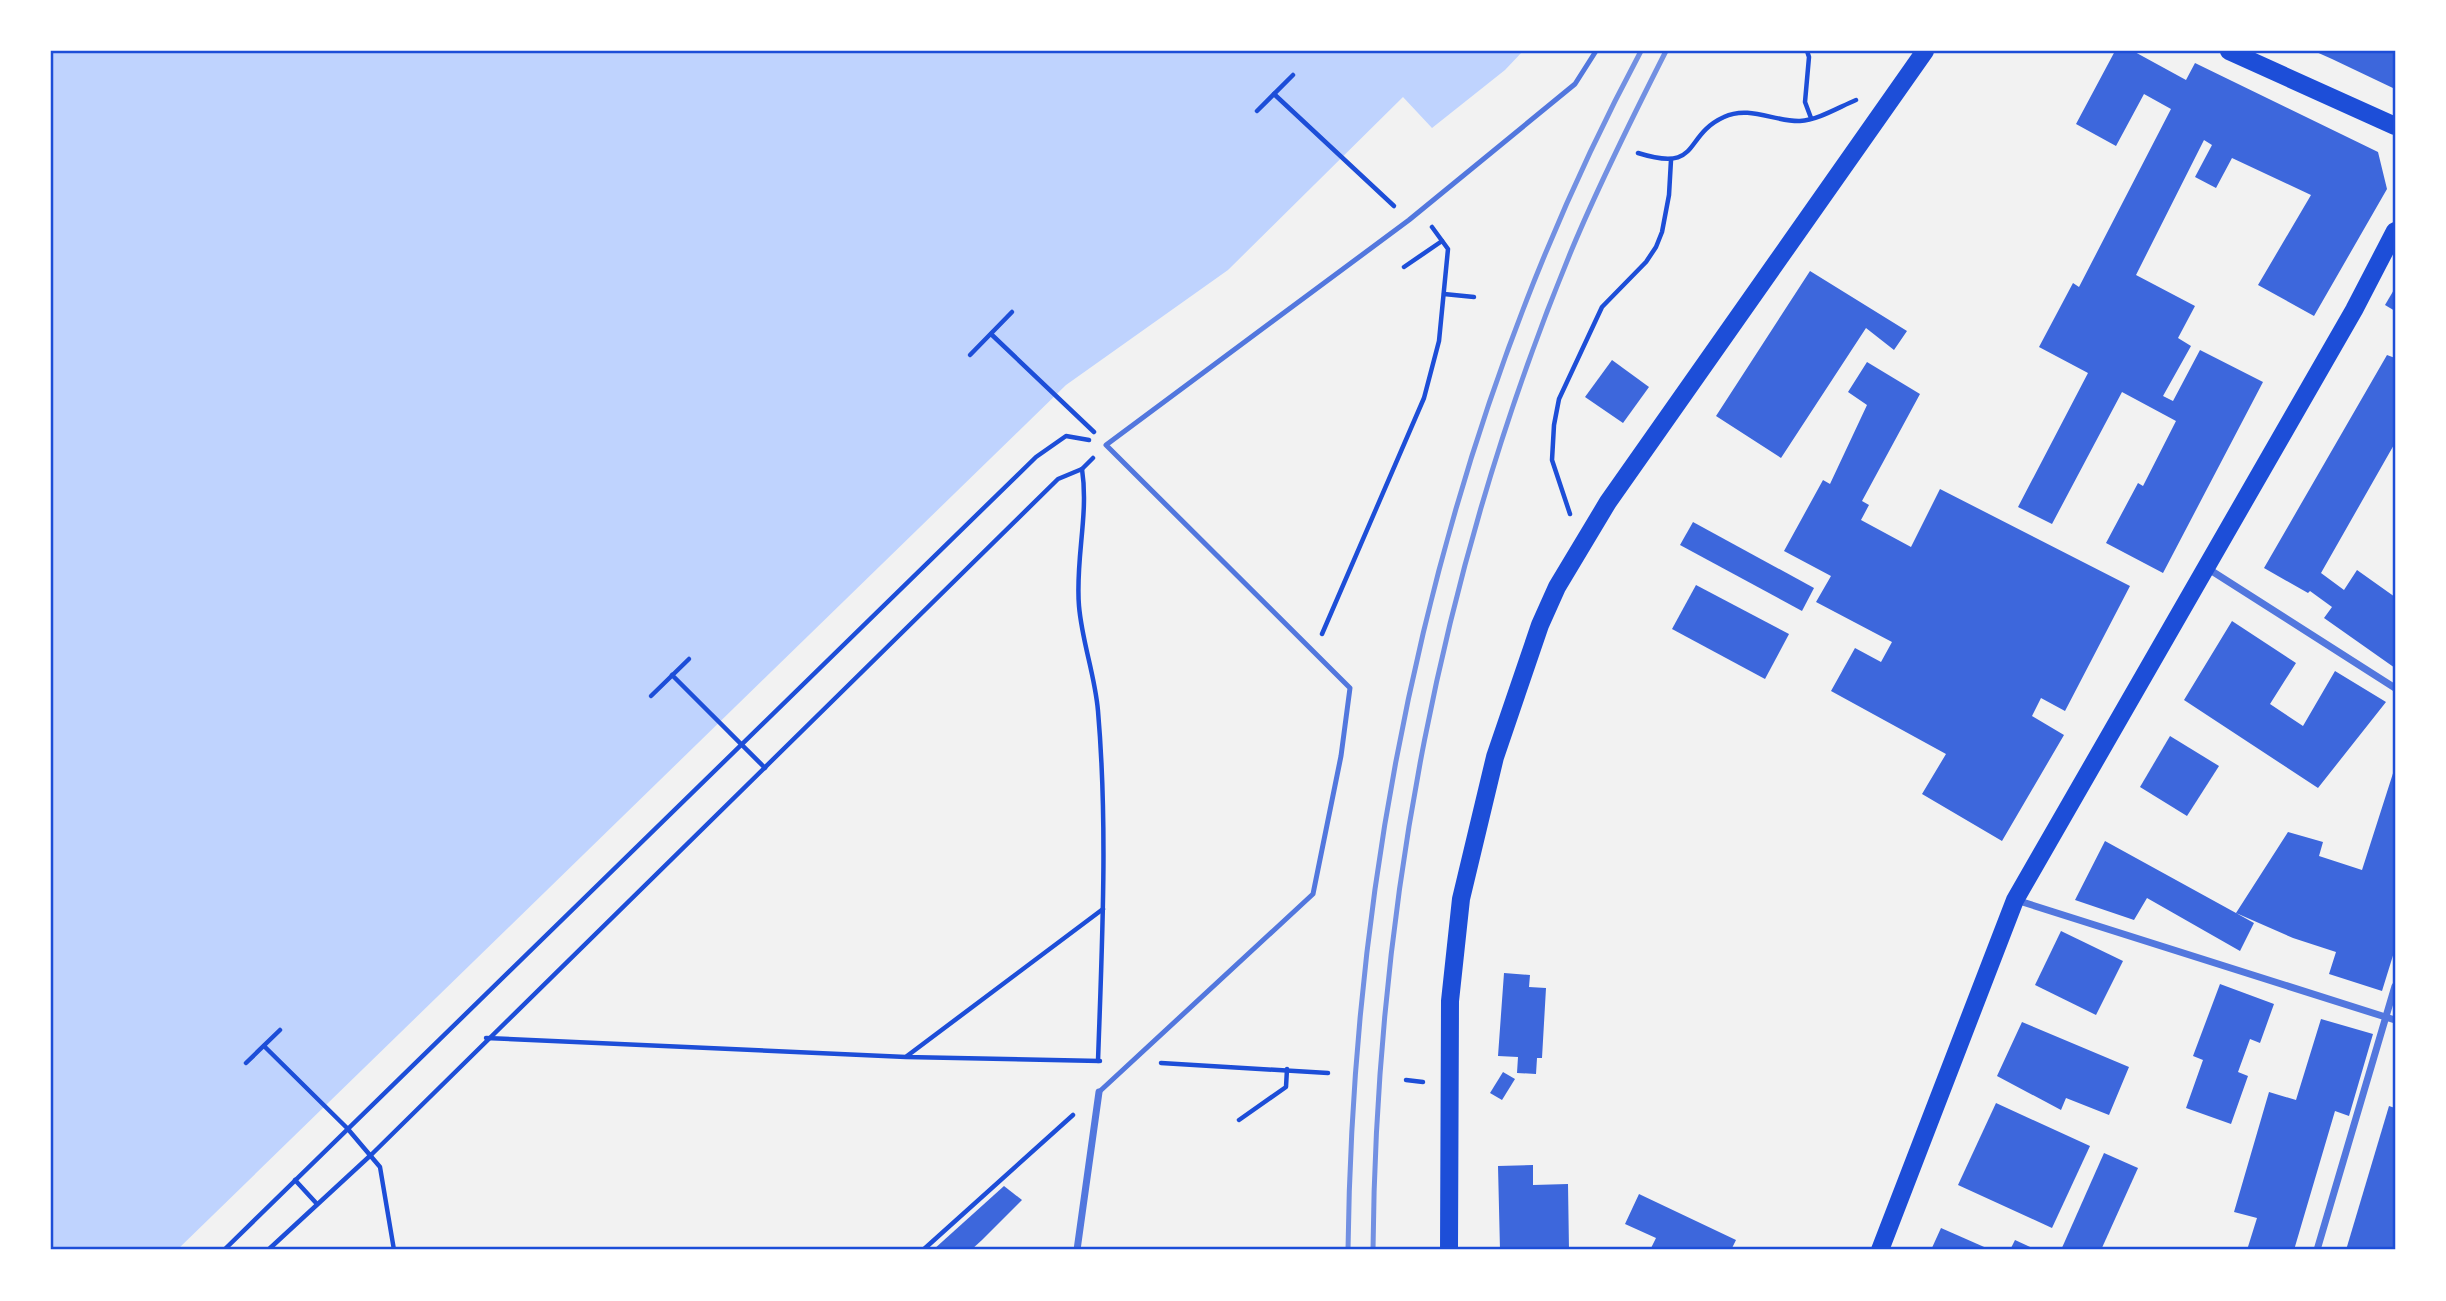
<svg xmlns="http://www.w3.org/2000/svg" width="2446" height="1301" font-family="'Exo 2',sans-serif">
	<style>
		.water { fill: #bfd3fe }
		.building { fill: #3d67dc }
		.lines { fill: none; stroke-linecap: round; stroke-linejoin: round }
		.path { stroke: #1d4ed8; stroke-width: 4.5 }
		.service { stroke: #5277de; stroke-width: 5 }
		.minor { stroke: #5277de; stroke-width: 7 }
		.primary { stroke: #1d4ed8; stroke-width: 18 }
		.rail { stroke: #7290e2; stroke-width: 5 }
		.neatline { fill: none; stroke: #1d4ed8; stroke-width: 2.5 }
	</style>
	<rect width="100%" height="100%" fill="#f2f2f2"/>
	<!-- water -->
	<path class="water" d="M 51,51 L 1523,51 L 1505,70 L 1432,128 L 1403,97 L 1228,270 L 1066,385 L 177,1250 L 51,1250 Z"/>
	<!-- building -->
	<g class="building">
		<path d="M 2115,51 L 2133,51 L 2186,80 L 2195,63 L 2378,152 L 2387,189 L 2314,316 L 2258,285 L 2311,195 L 2232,158 L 2216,188 L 2195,177 L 2212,145 L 2204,140 L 2136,275 L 2195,306 L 2178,338 L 2191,346 L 2163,396 L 2173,401 L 2200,350 L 2263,382 L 2163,573 L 2106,543 L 2138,483 L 2143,486 L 2176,421 L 2122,392 L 2052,524 L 2018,507 L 2088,373 L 2039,347 L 2073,283 L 2079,287 L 2171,109 L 2144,94 L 2116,146 L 2076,124 Z"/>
		<path d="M 2314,51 L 2395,51 L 2395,89 L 2332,59 Z"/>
		<path d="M 1810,271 L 1907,331 L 1894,350 L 1866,328 L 1781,458 L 1716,416 Z"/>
		<path d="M 2395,288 L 2395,311 L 2385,305 Z"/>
		<path d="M 2387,355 L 2395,358 L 2395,443 L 2321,573 L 2344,590 L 2357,570 L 2395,597 L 2395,668 L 2324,618 L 2332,607 L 2310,591 L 2308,593 L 2264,568 Z"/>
		<path d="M 1612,360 L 1649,387 L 1623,423 L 1585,397 Z"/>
		<path d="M 1867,362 L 1920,394 L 1862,501 L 1869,505 L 1861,520 L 1911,547 L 1940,489 L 2130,586 L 2065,711 L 2041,698 L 2032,716 L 2064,735 L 2002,841 L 1922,794 L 1946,754 L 1831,691 L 1855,648 L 1881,662 L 1892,642 L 1816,602 L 1831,576 L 1784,551 L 1823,480 L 1830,484 L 1867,405 L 1848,392 Z"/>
		<path d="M 1693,522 L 1814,588 L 1802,611 L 1680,545 Z"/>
		<path d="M 1696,585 L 1789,634 L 1765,679 L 1672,629 Z"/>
		<path d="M 2232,621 L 2296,663 L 2270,704 L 2303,726 L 2335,671 L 2386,702 L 2318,788 L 2184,700 Z"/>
		<path d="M 2170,736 L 2219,766 L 2187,816 L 2140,787 Z"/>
		<path d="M 2395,767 L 2395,949 L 2382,991 L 2329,974 L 2336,952 L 2293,938 L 2236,913 L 2254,923 L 2240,951 L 2147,898 L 2134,920 L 2075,900 L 2105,841 L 2236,913 L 2288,832 L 2323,842 L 2319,856 L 2362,870 Z"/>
		<path d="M 2061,931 L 2123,961 L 2096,1015 L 2035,985 Z"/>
		<path d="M 1504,973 L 1530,975 L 1529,987 L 1546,988 L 1542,1058 L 1537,1058 L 1536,1074 L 1517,1073 L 1518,1057 L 1498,1056 Z"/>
		<path d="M 2220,984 L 2274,1004 L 2260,1043 L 2250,1039 L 2238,1072 L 2248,1076 L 2231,1124 L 2186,1108 L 2203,1060 L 2193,1056 Z"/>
		<path d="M 2321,1019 L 2373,1034 L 2349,1116 L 2335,1111 L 2294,1250 L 2247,1250 L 2257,1218 L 2234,1212 L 2269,1092 L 2296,1100 Z"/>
		<path d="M 2022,1022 L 2129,1067 L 2109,1115 L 2066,1098 L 2061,1110 L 1997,1076 Z"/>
		<path d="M 1503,1072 L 1515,1079 L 1502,1100 L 1490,1093 Z"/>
		<path d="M 1996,1103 L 2090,1146 L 2052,1228 L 1958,1185 Z"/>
		<path d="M 2389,1106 L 2395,1108 L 2395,1250 L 2346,1250 Z"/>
		<path d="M 2104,1153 L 2138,1168 L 2101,1250 L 2061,1250 Z"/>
		<path d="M 1533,1165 L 1533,1185 L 1568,1184 L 1569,1250 L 1500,1250 L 1498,1166 Z"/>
		<path d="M 1004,1186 L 1022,1200 L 982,1240 L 971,1250 L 933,1250 Z"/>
		<path d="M 1639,1194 L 1736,1240 L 1731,1250 L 1650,1250 L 1656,1238 L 1625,1224 Z"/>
		<path d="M 1941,1228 L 1991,1250 L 1931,1250 Z"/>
		<path d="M 2015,1240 L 2037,1250 L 2010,1250 Z"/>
	</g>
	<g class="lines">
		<!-- path -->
		<g class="path">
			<path d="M 1807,51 L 1809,57 L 1805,102 L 1811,118"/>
			<path d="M 1274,94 L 1394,206"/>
			<path d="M 1257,111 L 1293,75"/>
			<path d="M 1638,153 C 1702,173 1682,136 1724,117 C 1749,105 1775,122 1800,121 C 1818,120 1839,107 1856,100"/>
			<path d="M 1404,267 L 1442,241"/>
			<path d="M 1444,294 L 1474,297"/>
			<path d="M 991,334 L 1094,432"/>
			<path d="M 970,355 L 1012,312"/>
			<path d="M 1082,469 C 1089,515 1075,560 1079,606 C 1082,642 1095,675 1098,711 C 1108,827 1102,945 1098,1061"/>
			<path d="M 1570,514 L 1552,460 L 1554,425 L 1559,399 L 1602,307 L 1646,262 L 1656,247 L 1662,232 L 1669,195 L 1671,160"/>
			<path d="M 1322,634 L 1424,398 L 1439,341 L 1448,249 L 1432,227"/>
			<path d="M 672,675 L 765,768"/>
			<path d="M 651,696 L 689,659"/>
			<path d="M 486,1038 L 906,1057 L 1100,1061"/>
			<path d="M 264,1046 L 347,1128 L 380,1167 L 394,1250"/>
			<path d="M 907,1056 L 1103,909"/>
			<path d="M 246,1063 L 280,1030"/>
			<path d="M 1161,1063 L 1328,1073"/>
			<path d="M 1406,1080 L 1423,1082"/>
			<path d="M 1239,1120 L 1286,1087 L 1287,1069"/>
			<path d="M 295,1180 L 317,1204"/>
			<path d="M 224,1250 L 1036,457 L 1066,436 L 1089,440"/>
			<path d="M 268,1250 L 372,1154 L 1058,479 L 1082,469 L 1093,458"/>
			<path d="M 923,1250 L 1073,1115"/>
		</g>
		<!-- service -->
		<path class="service" d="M 1099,1092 L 1313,894 L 1341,756 L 1350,688 L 1106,445 L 1409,220 L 1575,84 L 1596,51"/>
		<!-- minor -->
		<g class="minor">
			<path d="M 2207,568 L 2395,688"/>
			<path d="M 2016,900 L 2395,1020"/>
			<path d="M 1077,1250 L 1099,1092"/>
			<path d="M 2317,1250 L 2395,986"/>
		</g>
		<!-- primary -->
		<g class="primary">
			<path d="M 2229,51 L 2395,126"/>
			<path d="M 1449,1250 L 1450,1001 L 1461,899 L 1495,757 L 1540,625 L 1557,587 L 1608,502 L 1925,51"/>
			<path d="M 1880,1250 L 2015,900 L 2354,310 L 2395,231"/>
		</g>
		<!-- rail -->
		<g class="rail">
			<path d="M 1348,1250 C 1353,838 1446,416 1641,51"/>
			<path d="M 1373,1250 C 1376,909 1441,565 1572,249 C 1600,182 1633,116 1666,51"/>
		</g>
	</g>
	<!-- border -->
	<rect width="2446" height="1301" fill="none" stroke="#ffffff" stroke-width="105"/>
	<rect x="52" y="52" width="2342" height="1196" class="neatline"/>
</svg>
